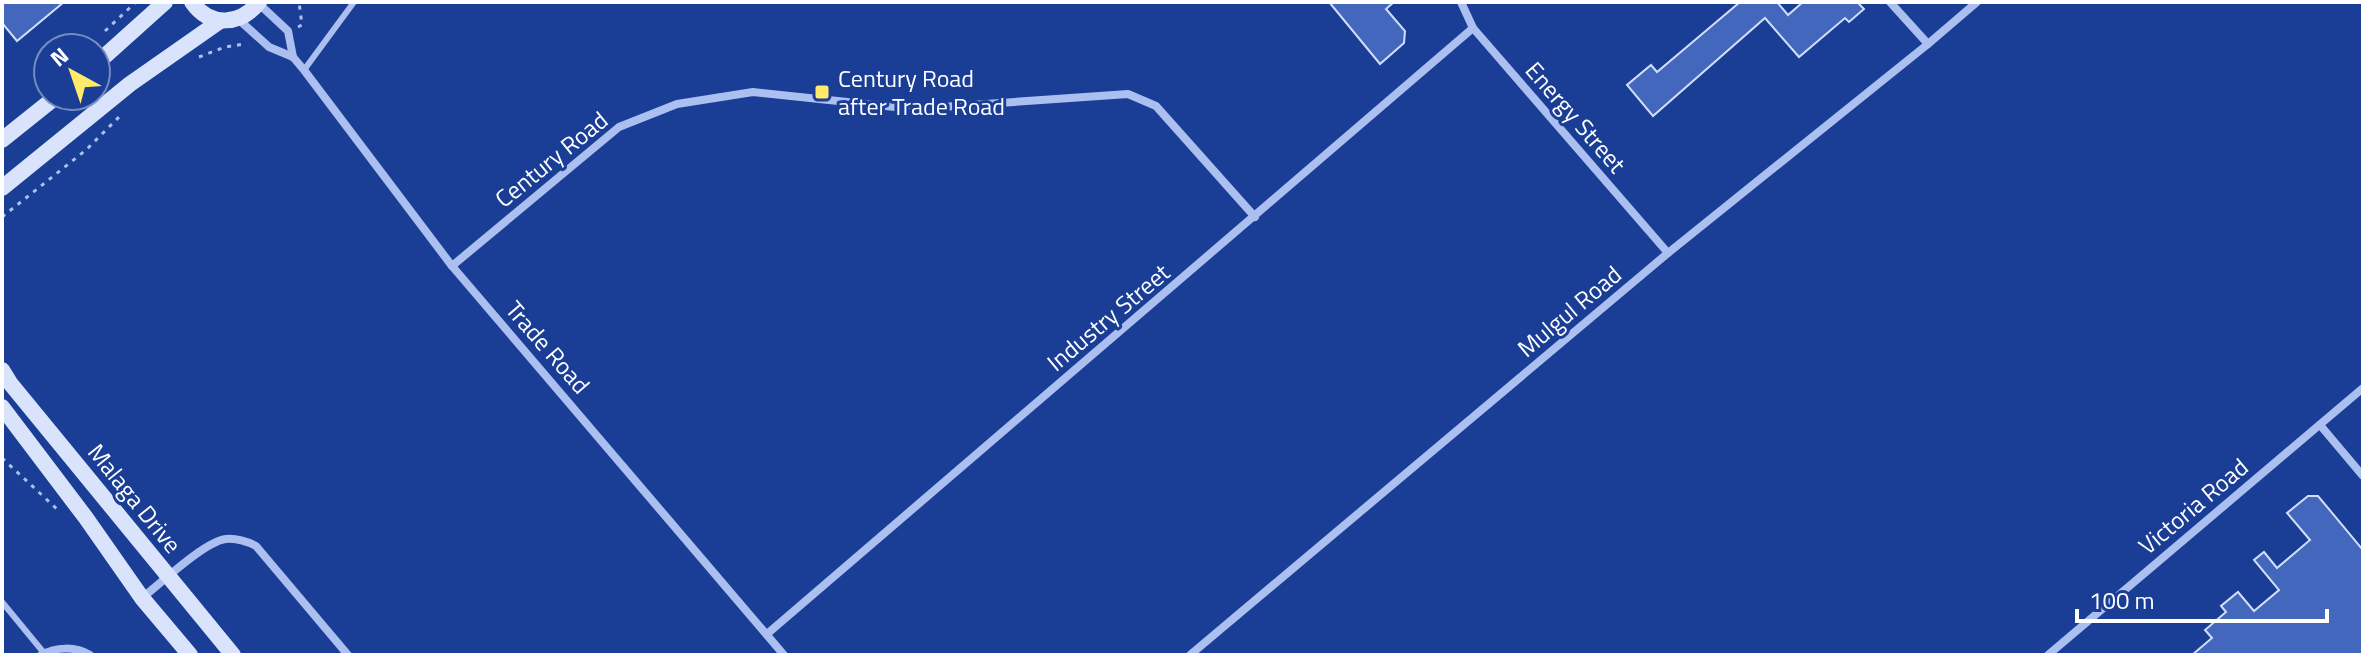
<svg xmlns="http://www.w3.org/2000/svg" width="2365" height="657" font-family="'Titillium Web',sans-serif">
	<style>
		.building { fill: #4267bc; stroke: #d2dffb; stroke-width: 2 }
		.lines { fill: none; stroke-linecap: round; stroke-linejoin: round }
		.path { stroke: #abc0f0; stroke-width: 3; stroke-dasharray: 4 6; stroke-linecap: butt }
		.lane { stroke: #abc0f0; stroke-width: 6 }
		.street { stroke: #abc0f0; stroke-width: 8 }
		.secondary { stroke: #d9e3fb; stroke-width: 16 }
		.poi-dot { fill: #ffea6a; stroke: #1a3d95; stroke-width: 3 }
		.labels { text-anchor: middle; dominant-baseline: central; stroke-width: 6; stroke-linejoin: round; paint-order: stroke }
		.poi-label { font-size: 24px; fill: #fff; stroke: #1a3d95; text-anchor: start }
		.street-label { font-size: 24px; fill: #fff; stroke: #1a3d95 }
	</style>
	<rect width="100%" height="100%" fill="#1a3d95"/>
	<!-- building -->
	<g class="building">
		<path d="M 2,2 L 64,2 L 17,41 L 2,23 Z"/>
		<path d="M 1329,2 L 1394,2 L 1386,9 L 1405,31 L 1404,43 L 1380,64 Z"/>
		<path d="M 1740,2 L 1777,2 L 1788,15 L 1803,2 L 1857,2 L 1864,9 L 1849,22 L 1845,18 L 1799,57 L 1765,18 L 1653,116 L 1627,85 L 1651,65 L 1657,72 Z"/>
		<path d="M 2308,496 L 2318,496 L 2363,550 L 2363,655 L 2192,655 L 2212,638 L 2205,630 L 2226,612 L 2221,606 L 2238,592 L 2254,611 L 2279,590 L 2254,560 L 2264,552 L 2277,568 L 2310,540 L 2287,513 Z"/>
	</g>
	<g class="lines">
		<!-- path -->
		<g class="path">
			<path d="M 298,27 L 302,25 L 299,2"/>
			<path d="M 105,31 L 136,2"/>
			<path d="M 199,57 L 225,47 L 245,44"/>
			<path d="M 2,217 L 86,150 L 123,113"/>
			<path d="M 2,458 L 58,510"/>
		</g>
		<!-- lane -->
		<g class="lane">
			<path d="M 304,70 L 354,2"/>
			<path d="M 2,602 L 44,653"/>
		</g>
		<!-- street -->
		<g class="street">
			<path d="M 1461,2 L 1473,28 L 1668,253"/>
			<path d="M 1890,2 L 1928,44"/>
			<path d="M 258,3 L 288,31 L 293,57"/>
			<path d="M 238,19 L 269,47 L 293,57 L 304,70 L 452,266 L 784,655"/>
			<path d="M 452,266 L 619,127 L 677,104 L 753,92 L 914,109 L 1128,94 L 1156,106 L 1255,217"/>
			<path d="M 2320,425 L 2363,476"/>
			<path d="M 142,598 C 160,584 205,541 226,539 C 237,538 246,541 256,546 L 348,655"/>
			<path d="M 767,634 L 1473,28"/>
			<path d="M 41,655 C 56,647 75,646 90,655"/>
			<path d="M 1190,655 L 1668,253 L 1928,44 L 1977,2"/>
			<path d="M 2048,655 L 2363,388"/>
		</g>
		<!-- secondary -->
		<g class="secondary">
			<path d="M 192,2 C 210,28 241,25 259,2"/>
			<path d="M 96,64 L 165,2"/>
			<path d="M 2,140 L 57,96"/>
			<path d="M 2,188 L 130,84 L 220,21"/>
			<path d="M 2,370 L 10,383 L 233,655"/>
			<path d="M 2,407 L 86,518 L 142,598 L 190,655"/>
		</g>
	</g>
	<!-- markers -->
	<rect class="poi-dot" x="814" y="84" width="16" height="16" rx="4"/>
	<g class="labels">
		<!-- poi labels -->
		<g class="poi-label">
			<text x="838" y="78">Century Road<tspan x="838" dy="28">after Trade Road</tspan></text>
		</g>
		<!-- street labels -->
		<g class="street-label">
			<text transform="translate(1576 117) rotate(49)">Energy Street</text>
			<text transform="translate(551 159) rotate(-39)">Century Road</text>
			<text transform="translate(1569 311) rotate(-40)">Mulgul Road</text>
			<text transform="translate(1108 317) rotate(-40)">Industry Street</text>
			<text transform="translate(548 347) rotate(49)">Trade Road</text>
			<text transform="translate(135 498) rotate(51)">Malaga Drive</text>
			<text transform="translate(2193 506) rotate(-40)">Victoria Road</text>
		</g>
	</g>
	<!-- border -->
	<rect width="2365" height="657" fill="none" stroke="#ffffff" stroke-width="8"/>
	<!-- north arrow -->
	<g transform="translate(72 72) rotate(320)"><circle r="38" fill="#1a3d95" stroke="#768bbf" stroke-width="2"/>
	<path d="M0-6L14 30L0 20L-14 30Z" fill="#ffea6a"/>
	<text y="-12" font-size="22" font-weight="bold" text-anchor="middle" fill="#ffffff">N</text>
	</g>
	<!-- scale -->
	<path d="M2077 609v12h250v-12" fill="none" stroke="#ffffff" stroke-width="4"/>
	<text x="2089" y="609" font-size="24" fill="#ffffff" stroke="#1a3d95" stroke-width="6" paint-order="stroke">100 m</text>
</svg>
